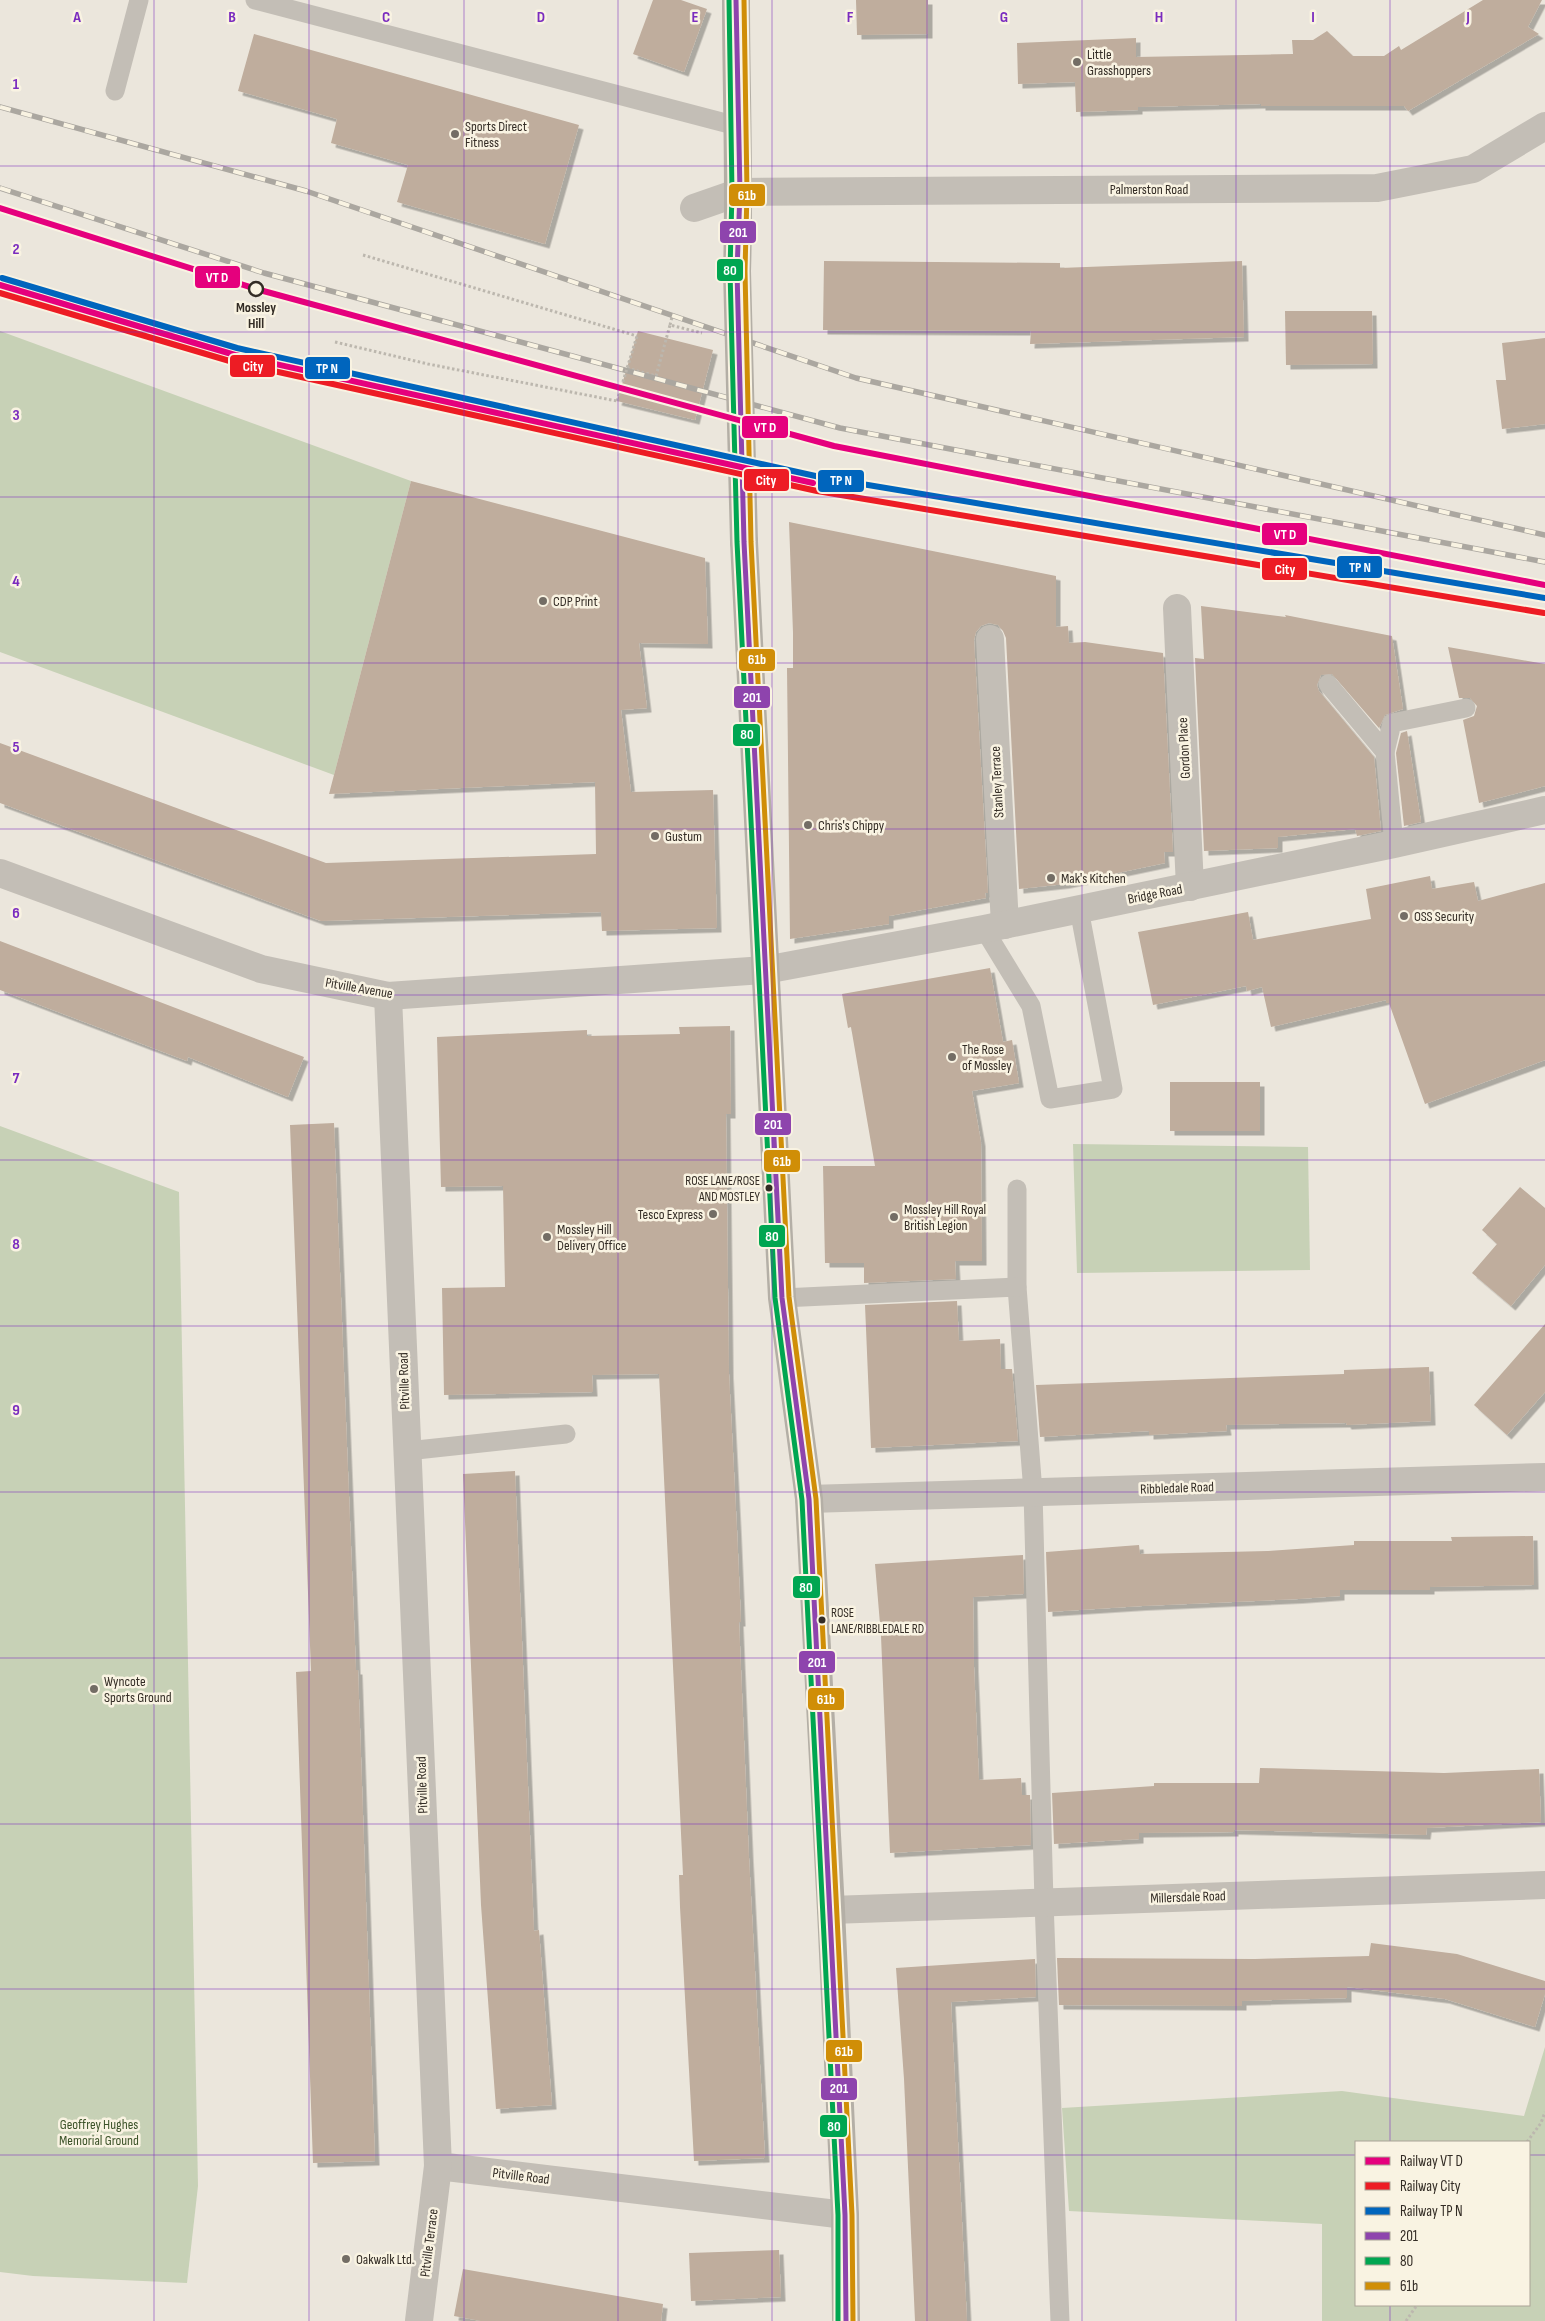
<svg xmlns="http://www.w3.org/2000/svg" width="1545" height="2321" font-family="'Sofia Sans Condensed',sans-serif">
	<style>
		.green { fill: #c7d1b6; fill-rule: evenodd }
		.building { fill: #bfad9d; filter: url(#shadow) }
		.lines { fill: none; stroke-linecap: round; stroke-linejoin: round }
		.path { stroke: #bcb7ae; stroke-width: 3; stroke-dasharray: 2.5 2.5; stroke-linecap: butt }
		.lane { stroke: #c3beb6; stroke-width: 19 }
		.street { stroke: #c3beb6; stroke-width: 28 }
		.secondary { stroke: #b4afa6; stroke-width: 28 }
		.rail-casing { stroke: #aba7a0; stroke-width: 5.5 }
		.rail { stroke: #f9f3e2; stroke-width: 4; stroke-dasharray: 11; stroke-linecap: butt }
		.path-bridge { stroke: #bcb7ae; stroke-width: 3; stroke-dasharray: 2.5 2.5; stroke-linecap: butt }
		.secondary-bridge { stroke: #b4afa6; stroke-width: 28 }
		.bus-1-casing { stroke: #f9f3e2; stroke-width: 9 }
		.bus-2-casing { stroke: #f9f3e2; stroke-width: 9 }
		.bus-3-casing { stroke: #f9f3e2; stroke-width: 9 }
		.bus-1 { stroke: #8e44ad; stroke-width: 5 }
		.bus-2 { stroke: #00a651; stroke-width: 5 }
		.bus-3 { stroke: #d08e07; stroke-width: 5 }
		.rail-1-casing { stroke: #f9f3e2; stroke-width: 10 }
		.rail-2-casing { stroke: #f9f3e2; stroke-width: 10 }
		.rail-3-casing { stroke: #f9f3e2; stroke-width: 10 }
		.rail-1 { stroke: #e5007d; stroke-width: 6 }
		.rail-2 { stroke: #ed1c24; stroke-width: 6 }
		.rail-3 { stroke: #0065bd; stroke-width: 6 }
		.grid { fill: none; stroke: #7b2cbf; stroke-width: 1; stroke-opacity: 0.55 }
		.poi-dot { fill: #736d65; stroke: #f9f3e2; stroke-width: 2 }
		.stop-dot { fill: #f9f3e2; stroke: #332c25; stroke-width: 2.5 }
		.bus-dot { fill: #332c25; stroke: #f9f3e2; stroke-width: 2 }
		.labels { text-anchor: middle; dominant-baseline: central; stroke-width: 5; stroke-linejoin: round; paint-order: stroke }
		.bus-label { font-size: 13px; fill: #332c25; stroke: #f9f3e2; text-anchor: end }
		.poi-label { font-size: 14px; fill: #332c25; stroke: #f9f3e2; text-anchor: start }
		.street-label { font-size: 14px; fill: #332c25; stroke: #f9f3e2 }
		.stop-label { font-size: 14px; font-weight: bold; fill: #332c25; stroke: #f9f3e2 }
		.park-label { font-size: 14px; fill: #3b5228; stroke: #f9f3e2 }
		.grid-label { font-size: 16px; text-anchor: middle; font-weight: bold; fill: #7b2cbf; stroke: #f9f3e2; stroke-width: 5; stroke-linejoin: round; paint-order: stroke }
		.line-badge { stroke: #f9f3e2; stroke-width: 2 }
		.badge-label { font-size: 14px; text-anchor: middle; font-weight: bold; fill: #fff }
	</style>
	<defs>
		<filter id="shadow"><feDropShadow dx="4.5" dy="4.5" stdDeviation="0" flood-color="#0004"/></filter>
	</defs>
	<rect width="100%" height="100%" fill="#ebe6dc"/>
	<!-- green -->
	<g class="green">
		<path d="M 0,331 L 411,481 L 334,775 L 0,652 Z"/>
		<path d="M 0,1126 L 179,1192 L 198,2186 L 187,2283 L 33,2276 L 0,2272 Z"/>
		<path d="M 1073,1144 L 1308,1147 L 1310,1270 L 1077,1273 Z"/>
		<path d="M 1545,2047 L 1545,2321 L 1322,2321 L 1322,2224 L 1069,2211 L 1062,2108 L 1342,2091 L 1524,2116 ZM 1356,2142 L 1529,2142 L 1529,2305 L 1356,2305 Z"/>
	</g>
	<!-- building -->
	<g class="building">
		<path d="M 653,0 L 681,0 L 707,9 L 684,72 L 633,54 Z"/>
		<path d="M 856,0 L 928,0 L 928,34 L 857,35 Z"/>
		<path d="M 1483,0 L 1542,0 L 1528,27 L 1539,34 L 1408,111 L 1404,106 L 1261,106 L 1261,104 L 1138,107 L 1138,110 L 1076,112 L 1075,82 L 1018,84 L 1017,43 L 1136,38 L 1136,57 L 1293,54 L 1292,40 L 1313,40 L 1327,31 L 1353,56 L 1384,56 L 1399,46 L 1401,50 Z"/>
		<path d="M 254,34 L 579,125 L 545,244 L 397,202 L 408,165 L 331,143 L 337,119 L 238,91 Z"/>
		<path d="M 824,261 L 1060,263 L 1060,268 L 1242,261 L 1244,337 L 1030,344 L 1031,331 L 823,330 Z"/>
		<path d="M 1285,311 L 1372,311 L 1373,364 L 1286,365 Z"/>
		<path d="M 638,331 L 713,350 L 695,420 L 617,401 Z"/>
		<path d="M 1545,338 L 1545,424 L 1502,429 L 1496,380 L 1506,380 L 1502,343 Z"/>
		<path d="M 411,481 L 705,558 L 708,644 L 639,643 L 647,708 L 621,710 L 631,792 L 713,790 L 717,928 L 602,931 L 601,912 L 321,921 L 0,803 L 0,743 L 326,863 L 596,854 L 595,782 L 329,794 Z"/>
		<path d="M 789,522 L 1056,576 L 1056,627 L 1068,626 L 1069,643 L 1085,642 L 1163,653 L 1173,852 L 1164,852 L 1165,863 L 1065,884 L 1019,889 L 1006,638 L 1003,631 L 998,625 L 989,623 L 981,626 L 976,632 L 974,640 L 988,893 L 985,893 L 986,898 L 889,916 L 889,924 L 790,939 L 787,668 L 793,668 L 793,633 Z"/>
		<path d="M 1201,606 L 1286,617 L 1285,615 L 1392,636 L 1403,709 L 1385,715 L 1379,728 L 1332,674 L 1321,675 L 1317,685 L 1319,691 L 1374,757 L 1381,831 L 1357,836 L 1355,829 L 1278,837 L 1278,848 L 1204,851 L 1195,658 L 1204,659 Z"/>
		<path d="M 1448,647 L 1545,664 L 1545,786 L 1479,803 L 1463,720 L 1474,716 L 1477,706 L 1470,698 L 1459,698 Z"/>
		<path d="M 1407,731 L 1421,822 L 1404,826 L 1396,753 L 1401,733 Z"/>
		<path d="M 1430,876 L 1432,889 L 1474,882 L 1478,901 L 1545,883 L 1545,1060 L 1425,1104 L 1389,1003 L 1386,1003 L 1386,1000 L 1271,1027 L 1262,987 L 1247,991 L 1246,986 L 1153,1005 L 1138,932 L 1248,912 L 1253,940 L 1371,919 L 1366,889 Z"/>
		<path d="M 0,941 L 304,1057 L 288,1097 L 188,1057 L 187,1061 L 0,990 Z"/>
		<path d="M 990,968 L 1003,1042 L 1012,1040 L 1019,1083 L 972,1091 L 981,1142 L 982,1261 L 955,1261 L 956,1279 L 864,1283 L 864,1263 L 825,1263 L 823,1166 L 875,1166 L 851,1027 L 848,1028 L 842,994 Z"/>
		<path d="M 730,1026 L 731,1114 L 726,1114 L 729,1374 L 737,1530 L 741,1622 L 739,1622 L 749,1858 L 765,2158 L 694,2161 L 680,1907 L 679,1875 L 683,1875 L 659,1374 L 592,1375 L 593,1392 L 444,1395 L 442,1288 L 505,1287 L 503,1186 L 441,1187 L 437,1037 L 587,1030 L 587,1036 L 680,1034 L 679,1027 Z"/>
		<rect x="1170" y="1082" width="90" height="49"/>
		<path d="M 334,1123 L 354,1620 L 356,1670 L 358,1670 L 375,2161 L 313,2163 L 296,1672 L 311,1671 L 290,1125 Z"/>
		<path d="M 1520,1187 L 1545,1208 L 1545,1265 L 1511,1306 L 1472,1273 L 1497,1244 L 1482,1230 Z"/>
		<path d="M 957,1301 L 959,1341 L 1000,1339 L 1001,1369 L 1012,1369 L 1018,1441 L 871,1448 L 865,1305 Z"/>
		<path d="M 1545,1324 L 1545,1392 L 1507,1435 L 1474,1405 Z"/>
		<path d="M 1429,1367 L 1431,1421 L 1347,1425 L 1346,1423 L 1226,1425 L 1227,1431 L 1149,1435 L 1149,1431 L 1040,1437 L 1036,1385 L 1344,1374 L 1344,1370 Z"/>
		<path d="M 515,1471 L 534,1931 L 539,1930 L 552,2105 L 496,2109 L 481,1905 L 463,1474 Z"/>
		<path d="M 1533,1536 L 1534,1585 L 1430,1587 L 1430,1590 L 1340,1590 L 1340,1596 L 1298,1599 L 1142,1606 L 1048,1612 L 1046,1552 L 1139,1545 L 1140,1554 L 1268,1551 L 1354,1545 L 1354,1541 L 1452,1541 L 1451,1537 Z"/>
		<path d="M 1023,1555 L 1024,1594 L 973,1597 L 974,1667 L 979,1780 L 1021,1778 L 1022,1795 L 1030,1795 L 1031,1845 L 890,1853 L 881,1636 L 875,1564 Z"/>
		<path d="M 1260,1768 L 1444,1773 L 1539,1769 L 1541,1822 L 1427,1828 L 1426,1835 L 1234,1830 L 1234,1832 L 1139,1833 L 1139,1839 L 1054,1844 L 1052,1793 L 1154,1786 L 1154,1783 L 1259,1783 Z"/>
		<path d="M 1371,1943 L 1457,1954 L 1545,1981 L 1545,1994 L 1535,2027 L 1445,1999 L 1347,1987 L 1347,1998 L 1242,2001 L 1242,2006 L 1059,2005 L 1057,1958 L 1255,1959 L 1369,1956 Z"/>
		<path d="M 1035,1959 L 1036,1997 L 951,2002 L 967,2321 L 915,2321 L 904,2079 L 896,1968 Z"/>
		<path d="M 779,2250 L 781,2297 L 691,2301 L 689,2253 Z"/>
		<path d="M 463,2269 L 663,2304 L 661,2321 L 481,2321 L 454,2316 Z"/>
	</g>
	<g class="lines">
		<!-- path -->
		<g class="path">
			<path d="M 363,255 L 637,336"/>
			<path d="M 670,325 L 672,317"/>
			<path d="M 335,342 L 428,364 L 617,401"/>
			<path d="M 627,368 L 656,376 L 670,325 L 702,333"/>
			<path d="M 1527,2142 L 1541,2123 L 1545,2112"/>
			<path d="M 1406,2321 L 1417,2305"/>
		</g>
		<!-- lane -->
		<g class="lane">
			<path d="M 255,0 L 737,126"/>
			<path d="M 115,91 L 139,0"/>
			<path d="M 1328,684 L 1385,752 L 1394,844"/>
			<path d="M 1385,752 L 1392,723 L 1466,708"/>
			<path d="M 984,929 L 1031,1006 L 1050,1099 L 1113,1089 L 1079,909"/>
			<path d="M 1017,1189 L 1017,1287 L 1033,1492 L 1044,1902 L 1060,2321"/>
			<path d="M 782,1298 L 1017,1287"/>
			<path d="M 407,1451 L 566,1434"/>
		</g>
		<!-- street -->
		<g class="street">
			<path d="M 694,208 L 740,192 L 1377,188 L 1473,169 L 1545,126"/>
			<path d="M 1177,608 L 1190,887"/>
			<path d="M 990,639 L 1005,925"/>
			<path d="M 0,873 L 261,969 L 388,996 L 765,970 L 984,929 L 1394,844 L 1545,810"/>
			<path d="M 388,996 L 438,2166 L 845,2215"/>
			<path d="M 809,1499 L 1545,1477"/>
			<path d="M 831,1910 L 1545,1885"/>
			<path d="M 419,2321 L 438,2166"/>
		</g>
		<!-- secondary -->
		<g class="secondary">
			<path d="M 736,0 C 736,90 740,181 737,271"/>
			<path d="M 744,542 L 782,1298 L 809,1499 L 831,1910 L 845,2215 L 846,2321"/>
		</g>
		<defs>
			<g id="rail">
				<path d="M 0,107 L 306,191 L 856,378 L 1545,535"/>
				<path d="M 0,188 L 264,273 L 840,428 L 1545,562"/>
			</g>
		</defs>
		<!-- rail casing -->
		<use href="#rail" class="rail-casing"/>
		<!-- rail -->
		<use href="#rail" class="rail"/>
		<!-- path-bridge -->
		<path class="path-bridge" d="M 617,401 L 637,336"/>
		<!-- secondary-bridge -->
		<path class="secondary-bridge" d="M 737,271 L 744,542"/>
		<defs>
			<path id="bus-1" d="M 736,0 L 740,192 L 737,271 L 744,542 L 782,1298 L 809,1499 L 845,2215 L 846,2321"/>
			<path id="bus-2" d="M 729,0 L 732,192 L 730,271 L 737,542 L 775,1298 L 802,1500 L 838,2215 L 838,2321"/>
			<path id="bus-3" d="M 744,0 L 747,192 L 745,271 L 751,542 L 789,1297 L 816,1499 L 852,2215 L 853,2321"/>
		</defs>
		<!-- bus-1 casing -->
		<use href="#bus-1" class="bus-1-casing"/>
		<!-- bus-2 casing -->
		<use href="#bus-2" class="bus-2-casing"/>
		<!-- bus-3 casing -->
		<use href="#bus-3" class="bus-3-casing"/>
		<!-- bus-1 -->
		<use href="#bus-1" class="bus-1"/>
		<!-- bus-2 -->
		<use href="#bus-2" class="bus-2"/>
		<!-- bus-3 -->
		<use href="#bus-3" class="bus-3"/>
		<defs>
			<g id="rail-1">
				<path d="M 0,208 L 256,289 L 834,446 L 1545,585"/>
				<path d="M 0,285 L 235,355 L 813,483"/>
			</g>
			<path id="rail-2" d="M 0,293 L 233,362 L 817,491 L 1544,613"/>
			<path id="rail-3" d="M 2,278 L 237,348 L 820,477 L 1545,598"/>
		</defs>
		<!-- rail-1 casing -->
		<use href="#rail-1" class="rail-1-casing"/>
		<!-- rail-2 casing -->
		<use href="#rail-2" class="rail-2-casing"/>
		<!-- rail-3 casing -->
		<use href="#rail-3" class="rail-3-casing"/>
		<!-- rail-1 -->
		<use href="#rail-1" class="rail-1"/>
		<!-- rail-2 -->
		<use href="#rail-2" class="rail-2"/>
		<!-- rail-3 -->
		<use href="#rail-3" class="rail-3"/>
	</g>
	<!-- grid -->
	<path class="grid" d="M 154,0 L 154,2321M 309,0 L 309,2321M 464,0 L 464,2321M 618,0 L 618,2321M 772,0 L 772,2321M 927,0 L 927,2321M 1082,0 L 1082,2321M 1236,0 L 1236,2321M 1390,0 L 1390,2142M 0,166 L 1545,166M 0,332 L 1545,332M 0,497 L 1545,497M 0,663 L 1545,663M 0,829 L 1545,829M 0,995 L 1545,995M 0,1160 L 1545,1160M 0,1326 L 1545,1326M 0,1492 L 1545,1492M 0,1658 L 1545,1658M 0,1824 L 1545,1824M 0,1989 L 1545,1989M 0,2155 L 1356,2155M 1529,2155 L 1545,2155M 1390,2305 L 1390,2321"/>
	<!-- markers -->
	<g class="poi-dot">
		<circle cx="1077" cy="62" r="5"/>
		<circle cx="455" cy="134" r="5"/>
		<circle cx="543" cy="601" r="5"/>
		<circle cx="808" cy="825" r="5"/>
		<circle cx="655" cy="836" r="5"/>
		<circle cx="1051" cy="878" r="5"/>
		<circle cx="1404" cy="916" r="5"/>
		<circle cx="952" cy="1057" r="5"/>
		<circle cx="713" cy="1214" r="5"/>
		<circle cx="894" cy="1217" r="5"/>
		<circle cx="547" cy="1237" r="5"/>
		<circle cx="94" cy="1689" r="5"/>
		<circle cx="346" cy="2259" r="5"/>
	</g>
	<circle class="stop-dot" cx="256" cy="289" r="7"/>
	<g class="bus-dot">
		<circle cx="769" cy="1188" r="4.5"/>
		<circle cx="822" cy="1620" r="4.5"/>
	</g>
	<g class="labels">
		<!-- bus labels -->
		<g class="bus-label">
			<text x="760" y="1181">ROSE LANE/ROSE<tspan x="760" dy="16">AND MOSTLEY</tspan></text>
			<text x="831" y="1613" text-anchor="start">ROSE<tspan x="831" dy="16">LANE/RIBBLEDALE RD</tspan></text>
		</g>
		<!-- poi labels -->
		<g class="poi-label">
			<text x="1087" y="54">Little<tspan x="1087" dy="16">Grasshoppers</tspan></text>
			<text x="465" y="126">Sports Direct<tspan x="465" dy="16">Fitness</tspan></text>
			<text x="553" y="601">CDP Print</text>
			<text x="818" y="825">Chris's Chippy</text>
			<text x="665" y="836">Gustum</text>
			<text x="1061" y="878">Mak's Kitchen</text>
			<text x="1414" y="916">OSS Security</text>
			<text x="962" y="1049">The Rose<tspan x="962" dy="16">of Mossley</tspan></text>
			<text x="904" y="1209">Mossley Hill Royal<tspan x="904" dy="16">British Legion</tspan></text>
			<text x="703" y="1214" text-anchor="end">Tesco Express</text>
			<text x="557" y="1229">Mossley Hill<tspan x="557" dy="16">Delivery Office</tspan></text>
			<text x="104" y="1681">Wyncote<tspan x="104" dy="16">Sports Ground</tspan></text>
			<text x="356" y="2259">Oakwalk Ltd.</text>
		</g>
		<!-- street labels -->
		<g class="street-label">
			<text x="1149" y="189">Palmerston Road</text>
			<text transform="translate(1184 748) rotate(-93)">Gordon Place</text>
			<text transform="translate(997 782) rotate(-93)">Stanley Terrace</text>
			<text transform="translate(1155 894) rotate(-11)">Bridge Road</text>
			<text transform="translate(359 988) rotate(10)">Pitville Avenue</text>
			<text transform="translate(404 1381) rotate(-92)">Pitville Road</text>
			<text transform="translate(1177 1488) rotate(-2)">Ribbledale Road</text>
			<text transform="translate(422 1785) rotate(-92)">Pitville Road</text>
			<text transform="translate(1188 1897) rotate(-2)">Millersdale Road</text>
			<text transform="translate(521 2176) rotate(7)">Pitville Road</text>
			<text transform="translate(429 2243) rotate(-83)">Pitville Terrace</text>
		</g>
		<!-- stop labels -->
		<g class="stop-label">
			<text x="256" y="307">Mossley<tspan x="256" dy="16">Hill</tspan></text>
		</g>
		<!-- park labels -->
		<g class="park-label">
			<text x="99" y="2124">Geoffrey Hughes<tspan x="99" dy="16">Memorial Ground</tspan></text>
		</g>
	</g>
	<g class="grid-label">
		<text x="77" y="22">A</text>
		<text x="232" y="22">B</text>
		<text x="386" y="22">C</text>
		<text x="541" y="22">D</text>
		<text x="695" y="22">E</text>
		<text x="850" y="22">F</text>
		<text x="1004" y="22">G</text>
		<text x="1159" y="22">H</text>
		<text x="1313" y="22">I</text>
		<text x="1468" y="22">J</text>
		<text x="16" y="89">1</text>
		<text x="16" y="254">2</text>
		<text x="16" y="420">3</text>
		<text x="16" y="586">4</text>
		<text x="16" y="752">5</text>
		<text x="16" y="918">6</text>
		<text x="16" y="1083">7</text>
		<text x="16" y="1249">8</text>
		<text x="16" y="1415">9</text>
	</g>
	<g class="line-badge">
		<rect x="728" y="183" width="38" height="24" rx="5" fill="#d08e07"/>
		<rect x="719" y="220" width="38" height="24" rx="5" fill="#8e44ad"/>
		<rect x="716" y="258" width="28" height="24" rx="5" fill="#00a651"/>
		<rect x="194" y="265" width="47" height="24" rx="5" fill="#e5007d"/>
		<rect x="229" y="354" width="47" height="24" rx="5" fill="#ed1c24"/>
		<rect x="304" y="356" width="47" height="24" rx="5" fill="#0065bd"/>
		<rect x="741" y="415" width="48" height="24" rx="5" fill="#e5007d"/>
		<rect x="743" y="468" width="47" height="24" rx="5" fill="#ed1c24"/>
		<rect x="817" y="469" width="48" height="24" rx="5" fill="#0065bd"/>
		<rect x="1261" y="522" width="47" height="24" rx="5" fill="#e5007d"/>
		<rect x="1336" y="555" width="47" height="24" rx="5" fill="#0065bd"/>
		<rect x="1261" y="557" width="47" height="24" rx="5" fill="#ed1c24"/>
		<rect x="738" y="648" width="38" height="24" rx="5" fill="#d08e07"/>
		<rect x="733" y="685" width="38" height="24" rx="5" fill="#8e44ad"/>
		<rect x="732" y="723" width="29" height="24" rx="5" fill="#00a651"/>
		<rect x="754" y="1112" width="38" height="24" rx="5" fill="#8e44ad"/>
		<rect x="763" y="1149" width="38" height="24" rx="5" fill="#d08e07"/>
		<rect x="758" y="1224" width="28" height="24" rx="5" fill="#00a651"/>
		<rect x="792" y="1575" width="29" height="24" rx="5" fill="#00a651"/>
		<rect x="798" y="1650" width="38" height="24" rx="5" fill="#8e44ad"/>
		<rect x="807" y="1687" width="38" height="24" rx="5" fill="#d08e07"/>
		<rect x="825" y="2039" width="38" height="24" rx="5" fill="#d08e07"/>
		<rect x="820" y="2077" width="38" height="24" rx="5" fill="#8e44ad"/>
		<rect x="819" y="2114" width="29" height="24" rx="5" fill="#00a651"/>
	</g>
	<g class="badge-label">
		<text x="747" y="200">61b</text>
		<text x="738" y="237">201</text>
		<text x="730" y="275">80</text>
		<text x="217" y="282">VT D</text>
		<text x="253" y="371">City</text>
		<text x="327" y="373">TP N</text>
		<text x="765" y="432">VT D</text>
		<text x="766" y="485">City</text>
		<text x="841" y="485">TP N</text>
		<text x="1285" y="539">VT D</text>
		<text x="1360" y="572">TP N</text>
		<text x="1285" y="574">City</text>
		<text x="757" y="664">61b</text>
		<text x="752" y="702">201</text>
		<text x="747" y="739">80</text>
		<text x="773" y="1129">201</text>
		<text x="782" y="1166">61b</text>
		<text x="772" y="1241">80</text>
		<text x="806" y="1592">80</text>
		<text x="817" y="1667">201</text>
		<text x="826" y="1704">61b</text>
		<text x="844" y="2056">61b</text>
		<text x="839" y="2093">201</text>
		<text x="834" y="2131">80</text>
	</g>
	<!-- legend -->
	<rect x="1355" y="2141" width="175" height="165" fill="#f9f3e2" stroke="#aaa396"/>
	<rect x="1365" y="2157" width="25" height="8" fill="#e5007d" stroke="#aaa396"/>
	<text x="1400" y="2166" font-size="15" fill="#332c25">Railway VT D</text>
	<rect x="1365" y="2182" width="25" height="8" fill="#ed1c24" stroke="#aaa396"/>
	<text x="1400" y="2191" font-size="15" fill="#332c25">Railway City</text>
	<rect x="1365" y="2207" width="25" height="8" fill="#0065bd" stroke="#aaa396"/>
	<text x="1400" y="2216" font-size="15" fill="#332c25">Railway TP N</text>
	<rect x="1365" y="2232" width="25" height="8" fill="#8e44ad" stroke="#aaa396"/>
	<text x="1400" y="2241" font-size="15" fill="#332c25">201</text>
	<rect x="1365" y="2257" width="25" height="8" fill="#00a651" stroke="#aaa396"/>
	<text x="1400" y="2266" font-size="15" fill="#332c25">80</text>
	<rect x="1365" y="2282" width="25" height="8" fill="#d08e07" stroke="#aaa396"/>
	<text x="1400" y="2291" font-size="15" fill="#332c25">61b</text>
</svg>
